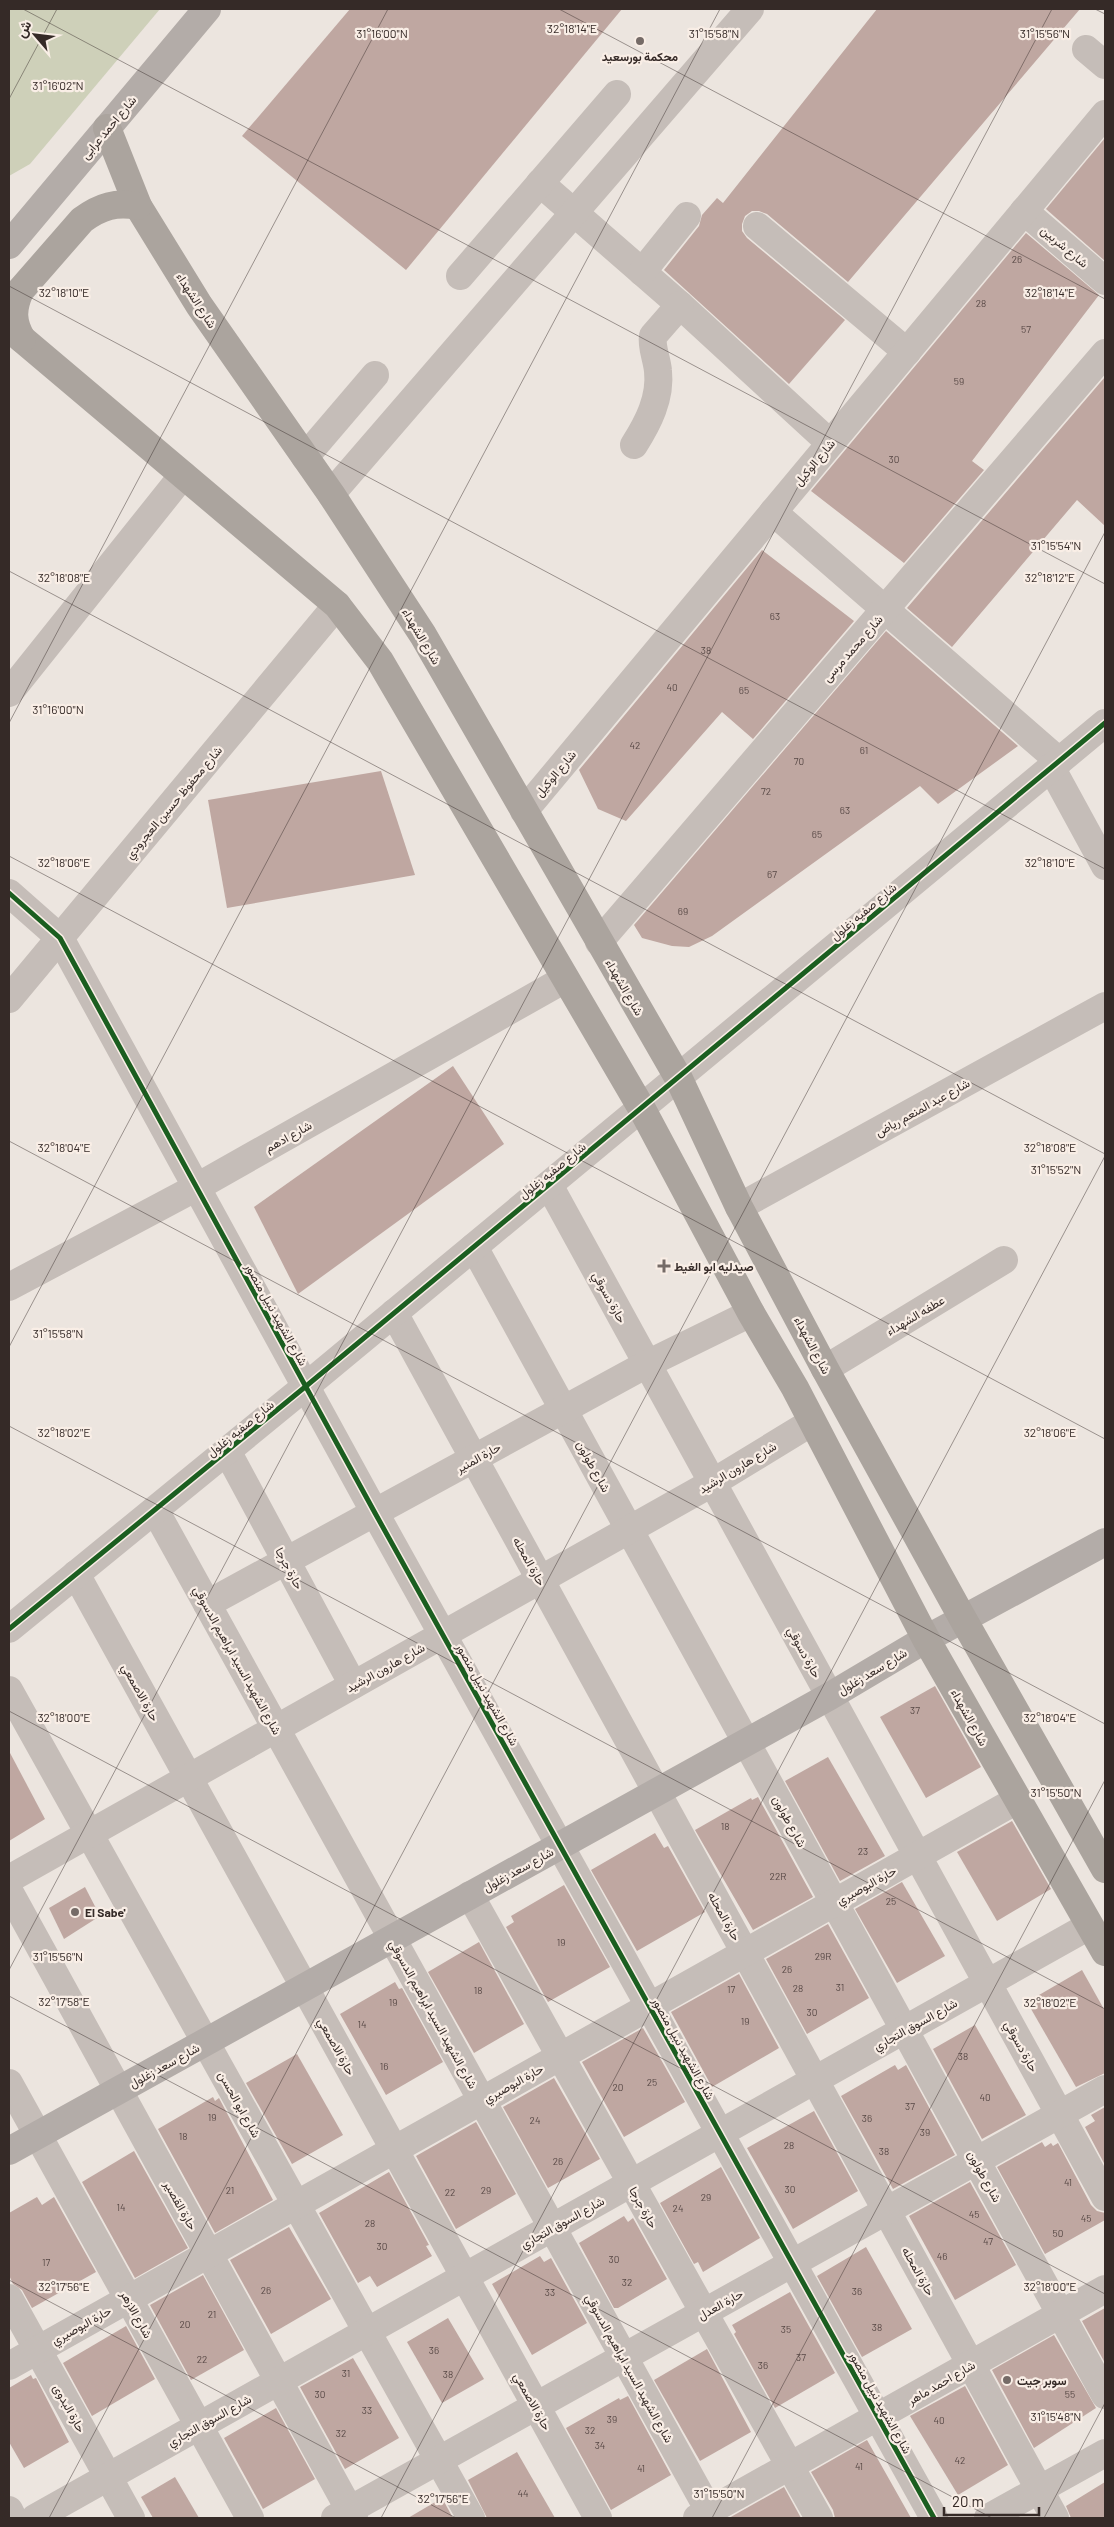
<svg xmlns="http://www.w3.org/2000/svg" width="1114" height="2527" font-family="Barlow,Vazirmatn,sans-serif">
	<style>
		.green { fill: #ced0b9 }
		.building { fill: #bfa7a1 }
		.lines { fill: none; stroke-linecap: round; stroke-linejoin: round }
		.minor { stroke: #c5bdb8; stroke-width: 28 }
		.major { stroke: #b3aca8; stroke-width: 28 }
		.highway { stroke: #aba49e; stroke-width: 28 }
		.cycleway-casing { stroke: #f9eee6; stroke-width: 8 }
		.cycleway { stroke: #1b5e20; stroke-width: 5 }
		.ticks { fill: none; stroke: #352a27; stroke-width: 1; stroke-opacity: 0.45 }
		.poi-dot { fill: #756b67; stroke: #f9eee6; stroke-width: 2 }
		.labels { text-anchor: middle; dominant-baseline: central; stroke-width: 4.5; stroke-linejoin: round; paint-order: stroke }
		.number-label { font-size: 10px; fill: #584946 }
		.poi-label { font-size: 12px; font-weight: bold; fill: #352a27; stroke: #f9eee6; text-anchor: start }
		.street-label { font-size: 12px; fill: #352a27; stroke: #f9eee6 }
		.ticks-label { font-size: 12px; text-anchor: middle; fill: #352a27; stroke: #f9eee6; stroke-width: 4.5; stroke-linejoin: round; paint-order: stroke }
	</style>
	<rect width="100%" height="100%" fill="#ece5df"/>
	<!-- green -->
	<path class="green" d="M 9,9 L 160,9 L 30,164 L 9,176 Z"/>
	<!-- building -->
	<g class="building">
		<path d="M 350,9 L 622,9 L 406,270 L 242,136 Z"/>
		<path d="M 877,9 L 1080,9 L 848,282 L 767,214 L 759,211 L 752,211 L 745,216 L 742,224 L 742,231 L 747,238 L 845,320 L 789,384 L 664,270 L 699,226 L 702,215 L 717,198 L 723,203 Z"/>
		<path d="M 1105,138 L 1105,261 L 1046,209 Z"/>
		<path d="M 1026,233 L 1099,295 L 972,461 L 984,470 L 904,563 L 811,491 Z"/>
		<path d="M 1105,377 L 1105,526 L 1077,500 L 952,647 L 907,608 Z"/>
		<path d="M 762,550 L 854,621 L 753,739 L 722,712 L 626,821 L 598,809 L 579,770 Z"/>
		<path d="M 886,631 L 1018,746 L 938,804 L 920,786 L 712,936 L 689,947 L 672,946 L 642,938 L 634,925 Z"/>
		<path d="M 381,771 L 415,875 L 227,908 L 208,800 Z"/>
		<path d="M 453,1066 L 504,1144 L 298,1294 L 254,1207 Z"/>
		<path d="M 935,1686 L 981,1767 L 926,1798 L 880,1717 Z"/>
		<path d="M 9,1751 L 45,1819 L 9,1841 Z"/>
		<path d="M 828,1757 L 885,1856 L 840,1881 L 785,1781 Z"/>
		<path d="M 758,1797 L 813,1897 L 753,1930 L 695,1830 L 751,1798 L 752,1800 Z"/>
		<path d="M 1012,1821 L 1051,1889 L 997,1921 L 957,1852 Z"/>
		<path d="M 655,1833 L 664,1848 L 668,1846 L 705,1912 L 637,1951 L 591,1870 Z"/>
		<path d="M 902,1882 L 945,1956 L 897,1983 L 855,1909 Z"/>
		<path d="M 564,1885 L 610,1967 L 548,2002 L 506,1927 L 514,1922 L 511,1916 Z"/>
		<path d="M 85,1887 L 100,1916 L 64,1939 L 49,1908 Z"/>
		<path d="M 828,1924 L 869,1998 L 807,2034 L 766,1959 Z"/>
		<path d="M 479,1942 L 524,2024 L 474,2053 L 428,1972 Z"/>
		<path d="M 1082,1970 L 1105,2011 L 1105,2073 L 1076,2087 L 1027,2002 Z"/>
		<path d="M 739,1974 L 779,2048 L 712,2087 L 671,2012 Z"/>
		<path d="M 395,1982 L 399,1989 L 402,1988 L 443,2062 L 386,2095 L 340,2014 Z"/>
		<path d="M 975,2025 L 1026,2115 L 982,2139 L 933,2049 Z"/>
		<path d="M 643,2028 L 685,2102 L 624,2137 L 582,2062 Z"/>
		<path d="M 297,2054 L 343,2135 L 292,2164 L 246,2083 Z"/>
		<path d="M 895,2065 L 898,2070 L 906,2065 L 955,2155 L 893,2189 L 841,2096 Z"/>
		<path d="M 554,2078 L 600,2159 L 548,2188 L 503,2107 Z"/>
		<path d="M 213,2097 L 215,2101 L 219,2098 L 273,2200 L 215,2233 L 158,2129 Z"/>
		<path d="M 1105,2107 L 1105,2165 L 1085,2127 L 1095,2121 L 1091,2115 Z"/>
		<path d="M 814,2111 L 858,2191 L 793,2229 L 747,2148 Z"/>
		<path d="M 476,2122 L 516,2194 L 456,2229 L 416,2156 Z"/>
		<path d="M 1042,2142 L 1045,2147 L 1051,2143 L 1053,2146 L 1058,2143 L 1091,2205 L 1097,2211 L 1105,2213 L 1105,2220 L 1045,2254 L 997,2167 Z"/>
		<path d="M 134,2151 L 188,2248 L 135,2278 L 82,2182 Z"/>
		<path d="M 721,2167 L 760,2238 L 703,2272 L 698,2262 L 694,2264 L 660,2203 Z"/>
		<path d="M 389,2172 L 429,2245 L 426,2246 L 432,2256 L 377,2287 L 370,2276 L 358,2283 L 319,2213 Z"/>
		<path d="M 970,2182 L 1016,2265 L 955,2300 L 909,2216 Z"/>
		<path d="M 37,2197 L 42,2205 L 54,2197 L 96,2272 L 32,2308 L 22,2290 L 13,2284 L 9,2275 L 9,2213 Z"/>
		<path d="M 624,2216 L 628,2222 L 633,2218 L 667,2279 L 618,2308 L 614,2308 L 579,2243 Z"/>
		<path d="M 289,2227 L 331,2299 L 271,2334 L 230,2260 Z"/>
		<path d="M 866,2247 L 912,2329 L 862,2357 L 817,2276 Z"/>
		<path d="M 540,2256 L 544,2262 L 551,2258 L 587,2323 L 532,2355 L 492,2284 Z"/>
		<path d="M 203,2275 L 244,2350 L 191,2380 L 150,2305 Z"/>
		<path d="M 790,2292 L 835,2373 L 775,2408 L 734,2334 L 736,2332 L 732,2325 Z"/>
		<path d="M 1105,2308 L 1105,2363 L 1082,2321 Z"/>
		<path d="M 448,2318 L 484,2379 L 442,2403 L 407,2342 Z"/>
		<path d="M 126,2326 L 155,2379 L 92,2416 L 63,2363 Z"/>
		<path d="M 1054,2335 L 1096,2408 L 1034,2448 L 992,2370 Z"/>
		<path d="M 707,2349 L 751,2432 L 700,2461 L 654,2380 Z"/>
		<path d="M 353,2358 L 399,2438 L 345,2469 L 300,2387 Z"/>
		<path d="M 31,2375 L 33,2379 L 36,2378 L 69,2442 L 24,2468 L 9,2442 L 9,2388 Z"/>
		<path d="M 965,2386 L 1008,2465 L 958,2495 L 910,2416 Z"/>
		<path d="M 628,2396 L 671,2475 L 611,2510 L 566,2428 L 619,2398 L 620,2400 Z"/>
		<path d="M 276,2408 L 315,2479 L 263,2509 L 224,2438 Z"/>
		<path d="M 867,2440 L 911,2518 L 835,2518 L 833,2510 L 811,2472 Z"/>
		<path d="M 517,2452 L 555,2518 L 487,2518 L 468,2480 Z"/>
		<path d="M 175,2477 L 199,2518 L 153,2518 L 141,2497 Z"/>
		<path d="M 1105,2482 L 1105,2518 L 1071,2518 L 1066,2506 Z"/>
		<path d="M 784,2487 L 801,2518 L 729,2518 Z"/>
		<path d="M 442,2498 L 453,2518 L 408,2518 Z"/>
	</g>
	<g class="lines">
		<!-- minor -->
		<g class="minor">
			<path d="M 1086,49 L 1105,65"/>
			<path d="M 540,183 L 680,305 L 830,443"/>
			<path d="M 1024,211 L 1105,281"/>
			<path d="M 757,226 L 907,352"/>
			<path d="M 642,272 L 687,216"/>
			<path d="M 460,276 L 617,94"/>
			<path d="M 634,445 C 648,423 661,398 658,371 C 657,359 651,347 653,336 L 680,305"/>
			<path d="M 305,457 L 375,375"/>
			<path d="M 331,494 L 750,9"/>
			<path d="M 773,512 L 1059,761"/>
			<path d="M 9,693 L 183,475"/>
			<path d="M 1051,767 L 1105,866"/>
			<path d="M 524,811 L 1105,114"/>
			<path d="M 9,893 L 60,938 L 375,1513 L 934,2518"/>
			<path d="M 599,942 L 1105,353"/>
			<path d="M 9,999 L 337,605"/>
			<path d="M 549,1185 L 1105,2197"/>
			<path d="M 739,1207 L 1105,1006"/>
			<path d="M 474,1247 L 1105,2395"/>
			<path d="M 9,1287 L 197,1187 L 565,979"/>
			<path d="M 394,1313 L 1055,2518"/>
			<path d="M 825,1369 L 1004,1260"/>
			<path d="M 227,1451 L 353,1685"/>
			<path d="M 155,1510 L 713,2518"/>
			<path d="M 76,1574 L 598,2518"/>
			<path d="M 207,1604 L 647,1364 L 751,1313"/>
			<path d="M 9,1629 L 305,1387 L 1105,723"/>
			<path d="M 9,1690 L 471,2518"/>
			<path d="M 9,1879 L 712,1483 L 812,1422"/>
			<path d="M 9,1891 L 354,2518"/>
			<path d="M 470,1895 L 819,2518"/>
			<path d="M 9,2083 L 250,2518"/>
			<path d="M 9,2298 L 131,2518"/>
			<path d="M 9,2366 L 1017,1800"/>
			<path d="M 9,2510 L 13,2518"/>
			<path d="M 35,2518 L 1089,1926"/>
			<path d="M 335,2518 L 1105,2089"/>
			<path d="M 697,2518 L 1105,2289"/>
			<path d="M 988,2518 L 1105,2453"/>
		</g>
		<!-- major -->
		<g class="major">
			<path d="M 9,245 L 207,9"/>
			<path d="M 9,2151 L 830,1696 L 926,1639 L 1105,1542"/>
		</g>
		<!-- highway -->
		<g class="highway">
			<path d="M 107,128 L 138,206 L 199,305 L 331,494 L 423,635 L 679,1079 L 739,1207 L 825,1369 L 963,1619 L 1105,1869"/>
			<path d="M 9,328 L 337,605 L 380,661 L 642,1109 L 751,1313 L 795,1388 L 926,1639 L 1105,1952"/>
			<path d="M 22,339 C 12,322 12,309 20,291 L 82,220 C 101,206 116,202 138,206"/>
		</g>
		<defs>
			<g id="cycleway">
				<path d="M 9,893 L 60,938 L 375,1513 L 934,2518"/>
				<path d="M 9,1629 L 305,1387 L 1105,723"/>
			</g>
		</defs>
		<!-- cycleway casing -->
		<use href="#cycleway" class="cycleway-casing"/>
		<!-- cycleway -->
		<use href="#cycleway" class="cycleway"/>
	</g>
	<!-- ticks -->
	<path class="ticks" d="M 23,9 L 1105,584M 559,9 L 1105,299M 1095,9 L 1105,14M 9,99 L 57,9M 9,286 L 1105,869M 9,571 L 1105,1154M 9,723 L 388,9M 9,856 L 1105,1439M 9,1141 L 1105,1724M 9,1347 L 720,9M 9,1426 L 1105,2009M 9,1711 L 1105,2294M 9,1970 L 1052,9M 9,1996 L 992,2518M 9,2280 L 456,2518M 49,2518 L 1105,532M 381,2518 L 1105,1156M 712,2518 L 1105,1780M 1044,2518 L 1105,2403"/>
	<!-- markers -->
	<g class="poi-dot">
		<circle cx="640" cy="41" r="5"/>
		<path d="M661.5 1258.5h5v5h5v5h-5v5h-5v-5h-5v-5h5z"/>
		<circle cx="75" cy="1912" r="5"/>
		<circle cx="1007" cy="2380" r="5"/>
	</g>
	<g class="labels">
		<!-- number labels -->
		<g class="number-label">
			<text x="1017" y="259">26</text>
			<text x="981" y="303">28</text>
			<text x="1026" y="329">57</text>
			<text x="959" y="381">59</text>
			<text x="894" y="459">30</text>
			<text x="775" y="616">63</text>
			<text x="706" y="650">38</text>
			<text x="672" y="687">40</text>
			<text x="744" y="690">65</text>
			<text x="635" y="745">42</text>
			<text x="864" y="750">61</text>
			<text x="799" y="761">70</text>
			<text x="766" y="791">72</text>
			<text x="845" y="810">63</text>
			<text x="817" y="834">65</text>
			<text x="772" y="874">67</text>
			<text x="683" y="911">69</text>
			<text x="915" y="1710">37</text>
			<text x="725" y="1826">18</text>
			<text x="863" y="1851">23</text>
			<text x="778" y="1876">22R</text>
			<text x="891" y="1901">25</text>
			<text x="561" y="1942">19</text>
			<text x="823" y="1956">29R</text>
			<text x="787" y="1969">26</text>
			<text x="840" y="1987">31</text>
			<text x="798" y="1988">28</text>
			<text x="731" y="1989">17</text>
			<text x="478" y="1990">18</text>
			<text x="393" y="2002">19</text>
			<text x="812" y="2012">30</text>
			<text x="745" y="2021">19</text>
			<text x="362" y="2024">14</text>
			<text x="963" y="2056">38</text>
			<text x="384" y="2066">16</text>
			<text x="652" y="2082">25</text>
			<text x="618" y="2087">20</text>
			<text x="985" y="2097">40</text>
			<text x="910" y="2106">37</text>
			<text x="212" y="2117">19</text>
			<text x="867" y="2118">36</text>
			<text x="535" y="2120">24</text>
			<text x="925" y="2132">39</text>
			<text x="183" y="2136">18</text>
			<text x="789" y="2145">28</text>
			<text x="884" y="2151">38</text>
			<text x="558" y="2161">26</text>
			<text x="1068" y="2182">41</text>
			<text x="790" y="2189">30</text>
			<text x="230" y="2190">21</text>
			<text x="486" y="2190">29</text>
			<text x="450" y="2192">22</text>
			<text x="706" y="2197">29</text>
			<text x="121" y="2207">14</text>
			<text x="678" y="2208">24</text>
			<text x="974" y="2214">45</text>
			<text x="1086" y="2218">45</text>
			<text x="370" y="2223">28</text>
			<text x="1058" y="2233">50</text>
			<text x="988" y="2241">47</text>
			<text x="382" y="2246">30</text>
			<text x="942" y="2256">46</text>
			<text x="614" y="2259">30</text>
			<text x="46" y="2262">17</text>
			<text x="627" y="2282">32</text>
			<text x="266" y="2290">26</text>
			<text x="857" y="2291">36</text>
			<text x="550" y="2292">33</text>
			<text x="212" y="2314">21</text>
			<text x="185" y="2324">20</text>
			<text x="877" y="2327">38</text>
			<text x="786" y="2329">35</text>
			<text x="434" y="2350">36</text>
			<text x="801" y="2357">37</text>
			<text x="202" y="2359">22</text>
			<text x="763" y="2365">36</text>
			<text x="346" y="2373">31</text>
			<text x="448" y="2374">38</text>
			<text x="320" y="2394">30</text>
			<text x="1070" y="2394">55</text>
			<text x="367" y="2410">33</text>
			<text x="612" y="2419">39</text>
			<text x="939" y="2420">40</text>
			<text x="590" y="2430">32</text>
			<text x="341" y="2433">32</text>
			<text x="600" y="2445">34</text>
			<text x="960" y="2460">42</text>
			<text x="859" y="2466">41</text>
			<text x="641" y="2468">41</text>
			<text x="523" y="2493">44</text>
		</g>
		<!-- poi labels -->
		<g class="poi-label">
			<text x="640" y="56" text-anchor="middle">محكمة بورسعيد</text>
			<text x="674" y="1266">صيدليه ابو الغيط</text>
			<text x="85" y="1912">El Sabe'</text>
			<text x="1017" y="2380">سوبر جيت</text>
		</g>
		<!-- street labels -->
		<g class="street-label">
			<text transform="translate(108 127) rotate(-50)">شارع احمد عرابى</text>
			<text transform="translate(1065 246) rotate(40)">شارع شربين</text>
			<text transform="translate(197 300) rotate(57)">شارع الشهداء</text>
			<text transform="translate(814 462) rotate(-50)">شارع الوكيل</text>
			<text transform="translate(422 636) rotate(59)">شارع الشهداء</text>
			<text transform="translate(852 648) rotate(-49)">شارع محمد مرسى</text>
			<text transform="translate(555 773) rotate(-50)">شارع الوكيل</text>
			<text transform="translate(173 802) rotate(-50)">شارع محفوظ حسين العجرودي</text>
			<text transform="translate(863 911) rotate(-40)">شارع صفيه زغلول</text>
			<text transform="translate(625 987) rotate(60)">شارع الشهداء</text>
			<text transform="translate(922 1107) rotate(-29)">شارع عبد المنعم رياض</text>
			<text transform="translate(288 1136) rotate(-29)">شارع ادهم</text>
			<text transform="translate(552 1170) rotate(-39)">شارع صفيه زغلول</text>
			<text transform="translate(610 1297) rotate(61)">حارة دسوقي</text>
			<text transform="translate(277 1314) rotate(61)">شارع الشهيد نبيل منصور</text>
			<text transform="translate(915 1315) rotate(-31)">عطفه الشهداء</text>
			<text transform="translate(813 1345) rotate(62)">شارع الشهداء</text>
			<text transform="translate(240 1428) rotate(-39)">شارع صفيه زغلول</text>
			<text transform="translate(478 1457) rotate(-29)">حارة المنير</text>
			<text transform="translate(594 1466) rotate(61)">شارع طولون</text>
			<text transform="translate(737 1467) rotate(-31)">شارع هارون الرشيد</text>
			<text transform="translate(530 1561) rotate(61)">حارة المحله</text>
			<text transform="translate(290 1568) rotate(62)">حارة جرجا</text>
			<text transform="translate(805 1652) rotate(61)">حارة دسوقي</text>
			<text transform="translate(238 1660) rotate(61)">شارع الشهيد السيد ابراهيم الدسوقي</text>
			<text transform="translate(385 1667) rotate(-29)">شارع هارون الرشيد</text>
			<text transform="translate(872 1671) rotate(-31)">شارع سعد زغلول</text>
			<text transform="translate(141 1692) rotate(61)">حارة الاصمعي</text>
			<text transform="translate(488 1694) rotate(61)">شارع الشهيد نبيل منصور</text>
			<text transform="translate(970 1717) rotate(61)">شارع الشهداء</text>
			<text transform="translate(790 1821) rotate(61)">شارع طولون</text>
			<text transform="translate(518 1869) rotate(-29)">شارع سعد زغلول</text>
			<text transform="translate(866 1885) rotate(-29)">حارة البوصيري</text>
			<text transform="translate(725 1916) rotate(61)">حارة المحله</text>
			<text transform="translate(434 2014) rotate(61)">شارع الشهيد السيد ابراهيم الدسوقي</text>
			<text transform="translate(915 2024) rotate(-29)">شارع السوق التجاري</text>
			<text transform="translate(337 2046) rotate(61)">حارة الاصمعي</text>
			<text transform="translate(1022 2046) rotate(61)">حارة دسوقي</text>
			<text transform="translate(684 2048) rotate(61)">شارع الشهيد نبيل منصور</text>
			<text transform="translate(164 2065) rotate(-29)">شارع سعد زغلول</text>
			<text transform="translate(513 2083) rotate(-29)">حارة البوصيري</text>
			<text transform="translate(240 2104) rotate(61)">شارع ابو الحسن</text>
			<text transform="translate(985 2176) rotate(61)">شارع طولون</text>
			<text transform="translate(181 2205) rotate(61)">حارة القصير</text>
			<text transform="translate(644 2207) rotate(61)">حارة جرجا</text>
			<text transform="translate(562 2222) rotate(-29)">شارع السوق التجاري</text>
			<text transform="translate(919 2271) rotate(61)">حارة المحله</text>
			<text transform="translate(720 2304) rotate(-29)">حارة العدل</text>
			<text transform="translate(137 2314) rotate(61)">شارع الازهر</text>
			<text transform="translate(81 2325) rotate(-29)">حارة البوصيري</text>
			<text transform="translate(630 2368) rotate(61)">شارع الشهيد السيد ابراهيم الدسوقي</text>
			<text transform="translate(941 2382) rotate(-30)">شارع احمد ماهر</text>
			<text transform="translate(533 2401) rotate(61)">حارة الاصمعي</text>
			<text transform="translate(881 2402) rotate(61)">شارع الشهيد نبيل منصور</text>
			<text transform="translate(70 2408) rotate(61)">حارة البدوى</text>
			<text transform="translate(209 2420) rotate(-29)">شارع السوق التجاري</text>
		</g>
	</g>
	<g class="ticks-label">
		<text x="572" y="33">32°18'14"E</text>
		<text x="382" y="38">31°16'00"N</text>
		<text x="714" y="38">31°15'58"N</text>
		<text x="1045" y="38">31°15'56"N</text>
		<text x="58" y="90">31°16'02"N</text>
		<text x="64" y="297">32°18'10"E</text>
		<text x="1050" y="297">32°18'14"E</text>
		<text x="1056" y="550">31°15'54"N</text>
		<text x="64" y="582">32°18'08"E</text>
		<text x="1050" y="582">32°18'12"E</text>
		<text x="58" y="714">31°16'00"N</text>
		<text x="64" y="867">32°18'06"E</text>
		<text x="1050" y="867">32°18'10"E</text>
		<text x="64" y="1152">32°18'04"E</text>
		<text x="1050" y="1152">32°18'08"E</text>
		<text x="1056" y="1174">31°15'52"N</text>
		<text x="58" y="1338">31°15'58"N</text>
		<text x="64" y="1437">32°18'02"E</text>
		<text x="1050" y="1437">32°18'06"E</text>
		<text x="64" y="1722">32°18'00"E</text>
		<text x="1050" y="1722">32°18'04"E</text>
		<text x="1056" y="1797">31°15'50"N</text>
		<text x="58" y="1961">31°15'56"N</text>
		<text x="64" y="2006">32°17'58"E</text>
		<text x="1050" y="2007">32°18'02"E</text>
		<text x="64" y="2291">32°17'56"E</text>
		<text x="1050" y="2291">32°18'00"E</text>
		<text x="1056" y="2421">31°15'48"N</text>
		<text x="719" y="2498">31°15'50"N</text>
		<text x="443" y="2503">32°17'56"E</text>
	</g>
	<!-- border -->
	<rect width="1114" height="2527" fill="none" stroke="#352a27" stroke-width="20"/>
	<!-- north arrow -->
	<g transform="translate(35 35) rotate(298)" stroke="#f9eee6" stroke-width="4" paint-order="stroke">
	<path d="M0-4L9 19L0 12L-9 19Z" fill="#352a27"/>
	<text y="-8" font-size="14" font-weight="bold" text-anchor="middle" fill="#352a27">ش</text>
	</g>
	<!-- scale -->
	<path d="M944 2507v8h95v-8" fill="none" stroke="#352a27" stroke-width="2.5"/>
	<text x="952" y="2507" font-size="15" fill="#352a27" stroke="#f9eee6" stroke-width="4" paint-order="stroke">20 m</text>
</svg>
